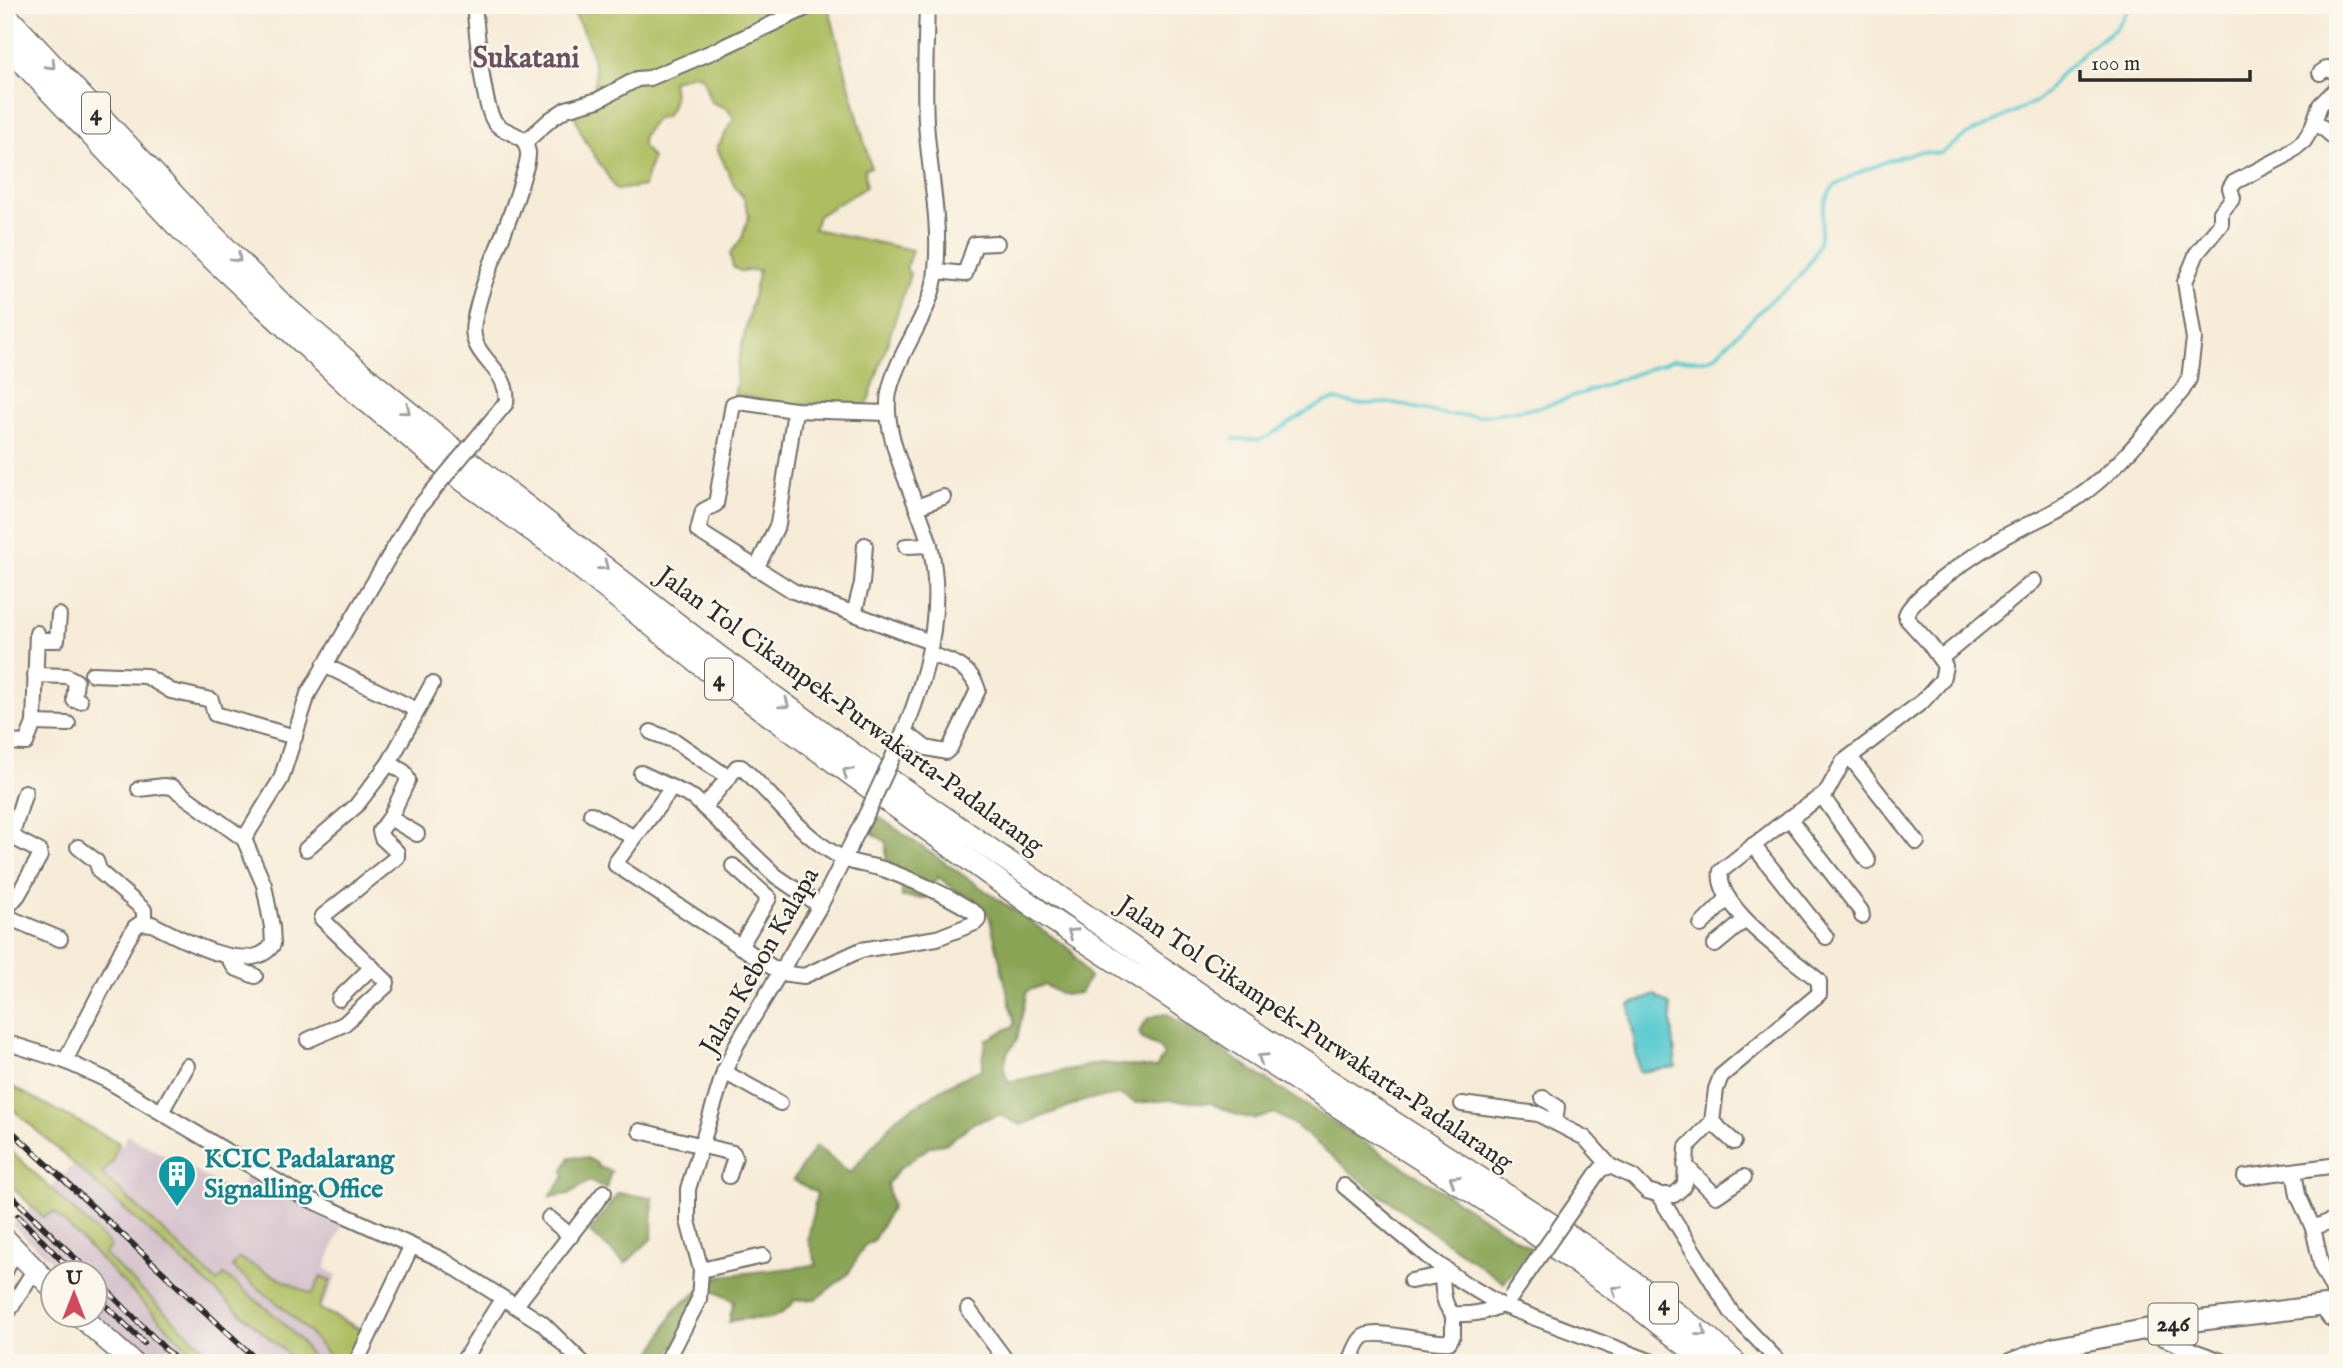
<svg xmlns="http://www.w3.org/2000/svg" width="2343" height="1368" font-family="'IM FELL English',serif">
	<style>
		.industrial { fill: #d1bdc9 }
		.green { fill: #adbd60; stroke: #6c7446; stroke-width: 2 }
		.forest { fill: #8aa456; stroke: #5a6840; stroke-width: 2 }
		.water { fill: #5dcbd1; stroke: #447b7e; stroke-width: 2 }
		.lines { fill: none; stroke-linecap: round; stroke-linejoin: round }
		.stream { stroke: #5dcbd1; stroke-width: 3.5 }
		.minor-casing { stroke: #726e67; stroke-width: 18 }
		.major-casing { stroke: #726e67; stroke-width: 23 }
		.highway-casing { stroke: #726e67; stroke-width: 24 }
		.minor { stroke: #fff; stroke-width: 14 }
		.major { stroke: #fff; stroke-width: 19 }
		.highway { stroke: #fff; stroke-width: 21 }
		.rail-casing { stroke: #2b2b2b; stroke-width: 6 }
		.rail { stroke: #fbf7ec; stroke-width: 3.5; stroke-dasharray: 10; stroke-linecap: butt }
		.minor-bridge-casing { stroke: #726e67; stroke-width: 18; stroke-linecap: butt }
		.minor-bridge { stroke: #fff; stroke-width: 14 }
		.oneway { stroke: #a0a0a0 }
		.labels { text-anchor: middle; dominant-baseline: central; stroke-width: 5; stroke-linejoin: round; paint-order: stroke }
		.shield { fill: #fbf7ec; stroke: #696865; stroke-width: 2 }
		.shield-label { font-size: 24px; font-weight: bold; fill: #2b2b2b }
		.street-label { font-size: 26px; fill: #2b2b2b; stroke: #fbf7ec }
		.culture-label { font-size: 26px; font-weight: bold; fill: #0d838f; stroke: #fbf7ec; text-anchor: start }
		.quarter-label { font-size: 30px; font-weight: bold; fill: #6b505f; stroke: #fbf7ec }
	</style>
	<rect width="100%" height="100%" fill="#fbf7ec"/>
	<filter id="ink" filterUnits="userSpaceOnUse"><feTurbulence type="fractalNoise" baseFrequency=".0143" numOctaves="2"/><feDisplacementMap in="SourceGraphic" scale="14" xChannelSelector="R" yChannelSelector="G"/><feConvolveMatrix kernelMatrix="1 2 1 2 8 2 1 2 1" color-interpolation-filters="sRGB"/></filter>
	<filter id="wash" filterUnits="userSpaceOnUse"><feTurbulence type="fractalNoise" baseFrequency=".00686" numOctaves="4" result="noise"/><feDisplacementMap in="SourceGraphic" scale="28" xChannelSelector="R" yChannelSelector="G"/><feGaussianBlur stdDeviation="1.57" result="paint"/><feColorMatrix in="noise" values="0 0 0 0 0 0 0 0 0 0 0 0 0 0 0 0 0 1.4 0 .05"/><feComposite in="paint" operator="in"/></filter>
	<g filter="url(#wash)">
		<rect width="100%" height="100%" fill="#f6ebd7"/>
		<!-- industrial -->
		<path class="industrial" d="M 127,1135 L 237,1194 L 247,1177 L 344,1221 L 325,1268 L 337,1276 L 321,1308 L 368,1330 L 355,1363 L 145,1363 L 91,1316 L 94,1316 L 94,1274 L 52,1274 L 49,1277 L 56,1266 L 12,1225 L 102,1137 L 122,1146 Z"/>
		<!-- green -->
		<g class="green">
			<path d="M 570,5 L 828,5 L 871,167 L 865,169 L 866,187 L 818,216 L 814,229 L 912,250 L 906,268 L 910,274 L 866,408 L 784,403 L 735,395 L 738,363 L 759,270 L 740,271 L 733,267 L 730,254 L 742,238 L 749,215 L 744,198 L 735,187 L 717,148 L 734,118 L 726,108 L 711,102 L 702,77 L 693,74 L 672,81 C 675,96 675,105 665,117 L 657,118 L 643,135 L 642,145 L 652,158 L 644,186 L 616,190 C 601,162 575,135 573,103 L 594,90 C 599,57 584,34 570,5 Z"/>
			<path d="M 5,1083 L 119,1143 L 112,1162 L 102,1174 L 217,1282 L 224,1275 C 257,1301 294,1326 316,1363 L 298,1363 L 212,1288 L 5,1102 Z"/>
			<path d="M 5,1145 L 111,1246 L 104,1254 L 219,1363 L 202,1363 L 54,1212 L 43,1217 L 5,1180 Z"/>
			<path d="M 239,1258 L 312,1295 L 321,1276 L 331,1281 L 318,1308 L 365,1332 L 353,1363 L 334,1363 C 307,1324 268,1296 232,1267 Z"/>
		</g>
		<!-- forest -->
		<g class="forest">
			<path d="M 879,817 L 1070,949 L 1089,978 L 1080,993 L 1064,995 L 1044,985 L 1027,991 L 1017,1040 L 1007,1053 L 1004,1069 L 1008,1082 L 1101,1063 L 1156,1068 L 1164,1055 L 1159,1047 L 1142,1039 L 1139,1032 L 1148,1018 L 1166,1013 L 1282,1090 L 1531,1248 L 1504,1283 L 1369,1187 L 1296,1126 L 1274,1113 L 1254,1119 L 1237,1115 L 1211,1103 L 1170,1100 L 1136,1103 L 1120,1095 L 1086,1100 L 1021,1125 L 1000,1115 L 975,1122 L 945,1144 L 931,1146 L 900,1168 L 887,1184 L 892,1207 L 873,1241 L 864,1246 L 848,1274 L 816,1299 L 795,1300 C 770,1331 757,1312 729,1322 L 734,1301 L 707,1288 L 664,1363 L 648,1361 L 676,1308 L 720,1276 L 817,1265 L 808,1239 L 817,1193 L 793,1180 L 816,1146 L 850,1173 L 897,1117 L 956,1081 L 982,1069 L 986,1040 L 1015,1025 L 989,915 L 938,877 L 926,898 L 902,897 L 902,872 L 886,868 L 886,842 L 870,831 Z"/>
			<path d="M 570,1157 L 587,1158 L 597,1163 L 598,1167 L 611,1171 L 606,1189 L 590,1181 L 568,1194 L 550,1197 L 565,1176 L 563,1170 Z"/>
			<path d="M 618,1193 L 653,1198 L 652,1238 L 625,1264 L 590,1232 Z"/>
		</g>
		<!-- water -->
		<path class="water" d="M 1655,995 L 1670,1005 L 1676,1067 L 1639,1072 L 1629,1005 Z"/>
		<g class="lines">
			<!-- stream -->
			<path class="stream" d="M 1233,439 L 1259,440 L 1269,436 L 1305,413 L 1325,402 L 1335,400 L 1356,404 L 1394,403 L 1447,415 L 1479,416 L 1540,407 L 1561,401 L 1673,360 L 1705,360 L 1715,356 L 1771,300 C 1793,287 1815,263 1820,237 C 1823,221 1821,205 1831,190 C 1840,178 1904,153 1920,152 C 1927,151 1934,154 1941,153 L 1968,134 L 2037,101 L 2045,94 L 2059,76 L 2088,49 L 2115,29 L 2131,5"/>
		</g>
	</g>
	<g filter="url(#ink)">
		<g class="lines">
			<defs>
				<g id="minor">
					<path d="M 474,5 C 477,30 482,103 494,121 C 502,133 516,131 525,142"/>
					<path d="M 2320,73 L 2327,68 L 2338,74"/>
					<path d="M 2315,121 L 2338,141"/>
					<path d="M 937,271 L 965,274 L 975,244 L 997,243"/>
					<path d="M 506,403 C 511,367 467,359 474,322 C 483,274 508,230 521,183 C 523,174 529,162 528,152 C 528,151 525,143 525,142 L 551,119 L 566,109 L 598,100 L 637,79 L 650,78 L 719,49 L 812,5"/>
					<path d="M 887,413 L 795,410 L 739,402 L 733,404 L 716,504 L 703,511 L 698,531 L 793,591 L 930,642"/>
					<path d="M 917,507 L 943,497"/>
					<path d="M 906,546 L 930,545"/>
					<path d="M 756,569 L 778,524 L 795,410"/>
					<path d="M 854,614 L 862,583 L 865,545"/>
					<path d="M 37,640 L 57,640 L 59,615"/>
					<path d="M 1941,658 L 2034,581"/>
					<path d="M 324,665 L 417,710"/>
					<path d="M 92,674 L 146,676 L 171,691 L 211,700 L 215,714 L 295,737"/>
					<path d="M 35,675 L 67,676 L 76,681 L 74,700 L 80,701"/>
					<path d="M 34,723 L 68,724"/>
					<path d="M 904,731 L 926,748 L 946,752 L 950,748 L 978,690 C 971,666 950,661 929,654"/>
					<path d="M 651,732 L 675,741 L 729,778"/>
					<path d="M 5,742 L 26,743 L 34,723 L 37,633"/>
					<path d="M 897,748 C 925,686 946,614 930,545 C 918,501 878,432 890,388 C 900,348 933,312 936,270 C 941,221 929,171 926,122 C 924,83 926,44 927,5"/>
					<path d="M 1850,757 L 1917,842"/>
					<path d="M 641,773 L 694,798 L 776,876 L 820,906"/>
					<path d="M 672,788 L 617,861 L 616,865 L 781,973 L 804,976 L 861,950 L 937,938 L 975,923 L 978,920 L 978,915 C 951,896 917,882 886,870 C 873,865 857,865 845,859 C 800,838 777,797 741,767 L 737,767 L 704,807"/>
					<path d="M 1822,796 L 1868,861"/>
					<path d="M 591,814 L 633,837"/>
					<path d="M 390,818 L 417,834"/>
					<path d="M 1789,818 L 1861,911 L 1862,916"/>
					<path d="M 244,839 L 281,779 L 308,694 L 416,511"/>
					<path d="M 1753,845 L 1826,937"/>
					<path d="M 78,847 L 96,861 L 100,872 L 144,910 L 144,922"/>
					<path d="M 306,849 L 356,806 L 389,763 L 432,684"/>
					<path d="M 733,866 L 769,898 L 740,947"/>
					<path d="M 5,910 L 18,895 L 40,856 L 39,851 L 18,840 L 12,834 L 25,792"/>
					<path d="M 5,916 L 60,939"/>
					<path d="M 1701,925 L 1728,898"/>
					<path d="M 1715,945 L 1745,920"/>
					<path d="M 227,956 L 235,968 L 255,976"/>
					<path d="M 339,999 L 372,967"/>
					<path d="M 308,1040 L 344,1024 L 386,986 L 387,982 L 322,919 L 323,916 L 397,857 L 397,852 L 382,838 L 380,831 L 390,818 L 408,780 L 404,772 L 389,763"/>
					<path d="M 5,1042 L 65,1061 L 105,1079 L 300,1195 L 443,1260 L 542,1323 L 583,1363"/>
					<path d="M 65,1061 L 124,946 L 135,927 L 141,923 L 152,924 C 178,937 251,979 273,944 L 272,927 L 264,885 L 244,839 L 172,787 L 164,786 L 139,789"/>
					<path d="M 724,1072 L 780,1103"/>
					<path d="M 1543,1098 L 1557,1107 L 1555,1122"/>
					<path d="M 1462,1104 L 1538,1114 L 1585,1138 L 1610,1166"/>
					<path d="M 161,1112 L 187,1066"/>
					<path d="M 1712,1122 L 1734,1142"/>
					<path d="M 640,1131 L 733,1153 L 735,1157 L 729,1176"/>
					<path d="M 1685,1165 L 1716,1196 L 1744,1177"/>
					<path d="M 2294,1171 L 2298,1195 L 2313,1228 L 2322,1268 L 2338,1300"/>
					<path d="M 1596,1175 L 1601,1169 L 1610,1166 L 1633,1177 L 1647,1191 L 1661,1195 L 1674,1195 L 1682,1188 L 1685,1183 L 1687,1147 L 1712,1122 L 1716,1089 L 1721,1076 L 1819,994 L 1819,981 C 1794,959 1714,908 1721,871 L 1777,827 L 1826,793 L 1843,762 L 1923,701 L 1942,680 L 1945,666 L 1928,642 L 1907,619 L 1906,615 C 1911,596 1985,548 2005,536 C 2029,523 2055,513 2077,498 C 2118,470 2149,428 2182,391 L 2189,379 L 2194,339 L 2185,282 L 2197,253 L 2221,224 L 2221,212 L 2233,198 L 2230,188 L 2233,183 L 2285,156 L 2304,141 L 2312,128 L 2320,105 L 2338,87"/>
					<path d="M 2245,1177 L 2338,1165"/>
					<path d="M 1344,1186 L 1427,1256 L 1464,1283 L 1501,1305 L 1655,1363"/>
					<path d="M 1658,1194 L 1732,1313 L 1780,1363"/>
					<path d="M 549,1218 L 571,1236"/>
					<path d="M 2313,1228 L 2338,1218"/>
					<path d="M 701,1270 L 763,1256"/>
					<path d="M 5,1272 L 15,1251"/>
					<path d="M 1411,1281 L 1442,1275"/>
					<path d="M 516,1305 L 604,1192"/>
					<path d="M 2321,1306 L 2330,1318 L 2338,1322"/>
					<path d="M 968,1309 L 1008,1363"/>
					<path d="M 1453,1314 C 1471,1315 1484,1313 1501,1305"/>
					<path d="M 5,1317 L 35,1269"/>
					<path d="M 2145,1330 L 2191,1350 L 2227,1363"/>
					<path d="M 356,1363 L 411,1247"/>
					<path d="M 462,1363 L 502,1299"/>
					<path d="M 666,1363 L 699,1299 L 701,1270 L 688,1221 L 688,1189 L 724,1072 L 737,1044 L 820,906 L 867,813"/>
					<path d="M 1350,1363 C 1353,1355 1356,1344 1362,1338 C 1373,1326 1430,1345 1449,1342 L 1453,1335 L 1453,1314 C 1442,1304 1443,1289 1442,1275 L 1447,1270"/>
				</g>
				<path id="major" d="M 2011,1363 L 2054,1347 L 2178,1323 L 2338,1304"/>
				<g id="highway">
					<path d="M 5,14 L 188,210 L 281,303 L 371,381 L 466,459 L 717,655 L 860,759 L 1262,1037 L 1588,1248 L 1709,1338 L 1736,1363"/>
					<path d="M 5,44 L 176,225 L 353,390 L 454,474 L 548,542 L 707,670 L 1048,917 L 1254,1053 L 1511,1217 L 1624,1296 L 1708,1363"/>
					<path d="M 5,1239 L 52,1287"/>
					<path d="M 80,1316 L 133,1363"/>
				</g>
			</defs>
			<!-- minor casing -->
			<use href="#minor" class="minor-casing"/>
			<!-- major casing -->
			<use href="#major" class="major-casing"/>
			<!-- highway casing -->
			<use href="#highway" class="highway-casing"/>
			<!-- minor -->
			<use href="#minor" class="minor"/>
			<!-- major -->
			<use href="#major" class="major"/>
			<!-- highway -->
			<use href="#highway" class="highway"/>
			<defs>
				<g id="rail">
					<path d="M 5,1125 L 260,1363"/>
					<path d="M 5,1189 L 91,1274"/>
					<path d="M 18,1216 L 75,1274"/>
					<path d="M 94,1277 L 179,1363"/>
					<path d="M 94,1294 L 144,1343"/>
				</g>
			</defs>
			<!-- rail casing -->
			<use href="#rail" class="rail-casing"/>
			<!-- rail -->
			<use href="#rail" class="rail"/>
			<defs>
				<g id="minor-bridge">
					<path d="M 416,511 L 506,403"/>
					<path d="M 867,813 L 897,748"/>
					<path d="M 1511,1297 L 1596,1175"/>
				</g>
			</defs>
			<!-- minor-bridge casing -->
			<use href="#minor-bridge" class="minor-bridge-casing"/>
			<!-- minor-bridge -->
			<use href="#minor-bridge" class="minor-bridge"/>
		</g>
		<!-- one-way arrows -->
		<defs><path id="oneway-chevron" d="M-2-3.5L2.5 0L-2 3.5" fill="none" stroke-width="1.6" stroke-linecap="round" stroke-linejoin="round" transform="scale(1.75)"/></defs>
		<g class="oneway">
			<use href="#oneway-chevron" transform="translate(51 65) rotate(47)"/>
			<use href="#oneway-chevron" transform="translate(237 258) rotate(45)"/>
			<use href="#oneway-chevron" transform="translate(406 410) rotate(39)"/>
			<use href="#oneway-chevron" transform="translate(604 566) rotate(38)"/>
			<use href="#oneway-chevron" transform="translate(785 704) rotate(36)"/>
			<use href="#oneway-chevron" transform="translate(847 772) rotate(-144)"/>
			<use href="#oneway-chevron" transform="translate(1072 933) rotate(-147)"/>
			<use href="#oneway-chevron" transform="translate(1262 1058) rotate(-147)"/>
			<use href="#oneway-chevron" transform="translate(1454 1180) rotate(-148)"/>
			<use href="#oneway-chevron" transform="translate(1616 1290) rotate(-145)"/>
			<use href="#oneway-chevron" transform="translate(1702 1332) rotate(38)"/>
		</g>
	</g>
	<!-- icons -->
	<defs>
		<symbol id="building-pin" viewBox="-11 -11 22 30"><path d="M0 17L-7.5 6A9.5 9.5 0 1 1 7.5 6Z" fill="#0f9aa8" stroke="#fbf7ec"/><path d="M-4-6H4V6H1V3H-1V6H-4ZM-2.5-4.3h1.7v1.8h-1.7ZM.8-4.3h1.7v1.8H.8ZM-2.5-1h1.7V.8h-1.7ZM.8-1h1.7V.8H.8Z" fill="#fff"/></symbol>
	</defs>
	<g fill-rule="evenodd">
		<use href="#building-pin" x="155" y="1152" width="44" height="60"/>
	</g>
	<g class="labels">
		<!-- shield labels -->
		<g class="shield">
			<rect x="82" y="92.5" width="28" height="41" rx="5"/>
			<rect x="705" y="658.5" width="28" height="41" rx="5"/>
			<rect x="1650" y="1282.5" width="28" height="41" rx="5"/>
			<rect x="2148.5" y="1303.5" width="49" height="41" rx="5"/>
		</g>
		<g class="shield-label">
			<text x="96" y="113">4</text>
			<text x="719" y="679">4</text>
			<text x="1664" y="1303">4</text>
			<text x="2173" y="1324">246</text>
		</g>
		<!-- street labels -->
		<g class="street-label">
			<text transform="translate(850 711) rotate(36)">Jalan Tol Cikampek–Purwakarta–Padalarang</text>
			<text transform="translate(760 961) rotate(-60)">Jalan Kebon Kalapa</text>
			<text transform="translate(1315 1034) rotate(34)">Jalan Tol Cikampek–Purwakarta–Padalarang</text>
		</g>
		<!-- culture labels -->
		<g class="culture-label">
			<text x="204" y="1159">KCIC Padalarang<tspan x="204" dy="30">Signalling Office</tspan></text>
		</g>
		<!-- quarter labels -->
		<g class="quarter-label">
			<text x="526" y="59">Sukatani</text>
		</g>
	</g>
	<!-- margin -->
	<rect width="2343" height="1368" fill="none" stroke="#fbf7ec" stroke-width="28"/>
	<!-- north arrow -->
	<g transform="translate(74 1294)"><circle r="33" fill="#fbf7ec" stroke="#a8a59f" stroke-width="2"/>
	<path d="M0-5L12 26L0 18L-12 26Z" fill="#d1495b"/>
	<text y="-10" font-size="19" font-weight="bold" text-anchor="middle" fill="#2b2b2b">U</text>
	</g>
	<!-- scale -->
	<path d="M2080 70v10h170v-10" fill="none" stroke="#2b2b2b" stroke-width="3.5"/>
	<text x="2091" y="70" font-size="21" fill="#2b2b2b" stroke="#fbf7ec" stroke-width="5" paint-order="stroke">100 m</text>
</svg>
